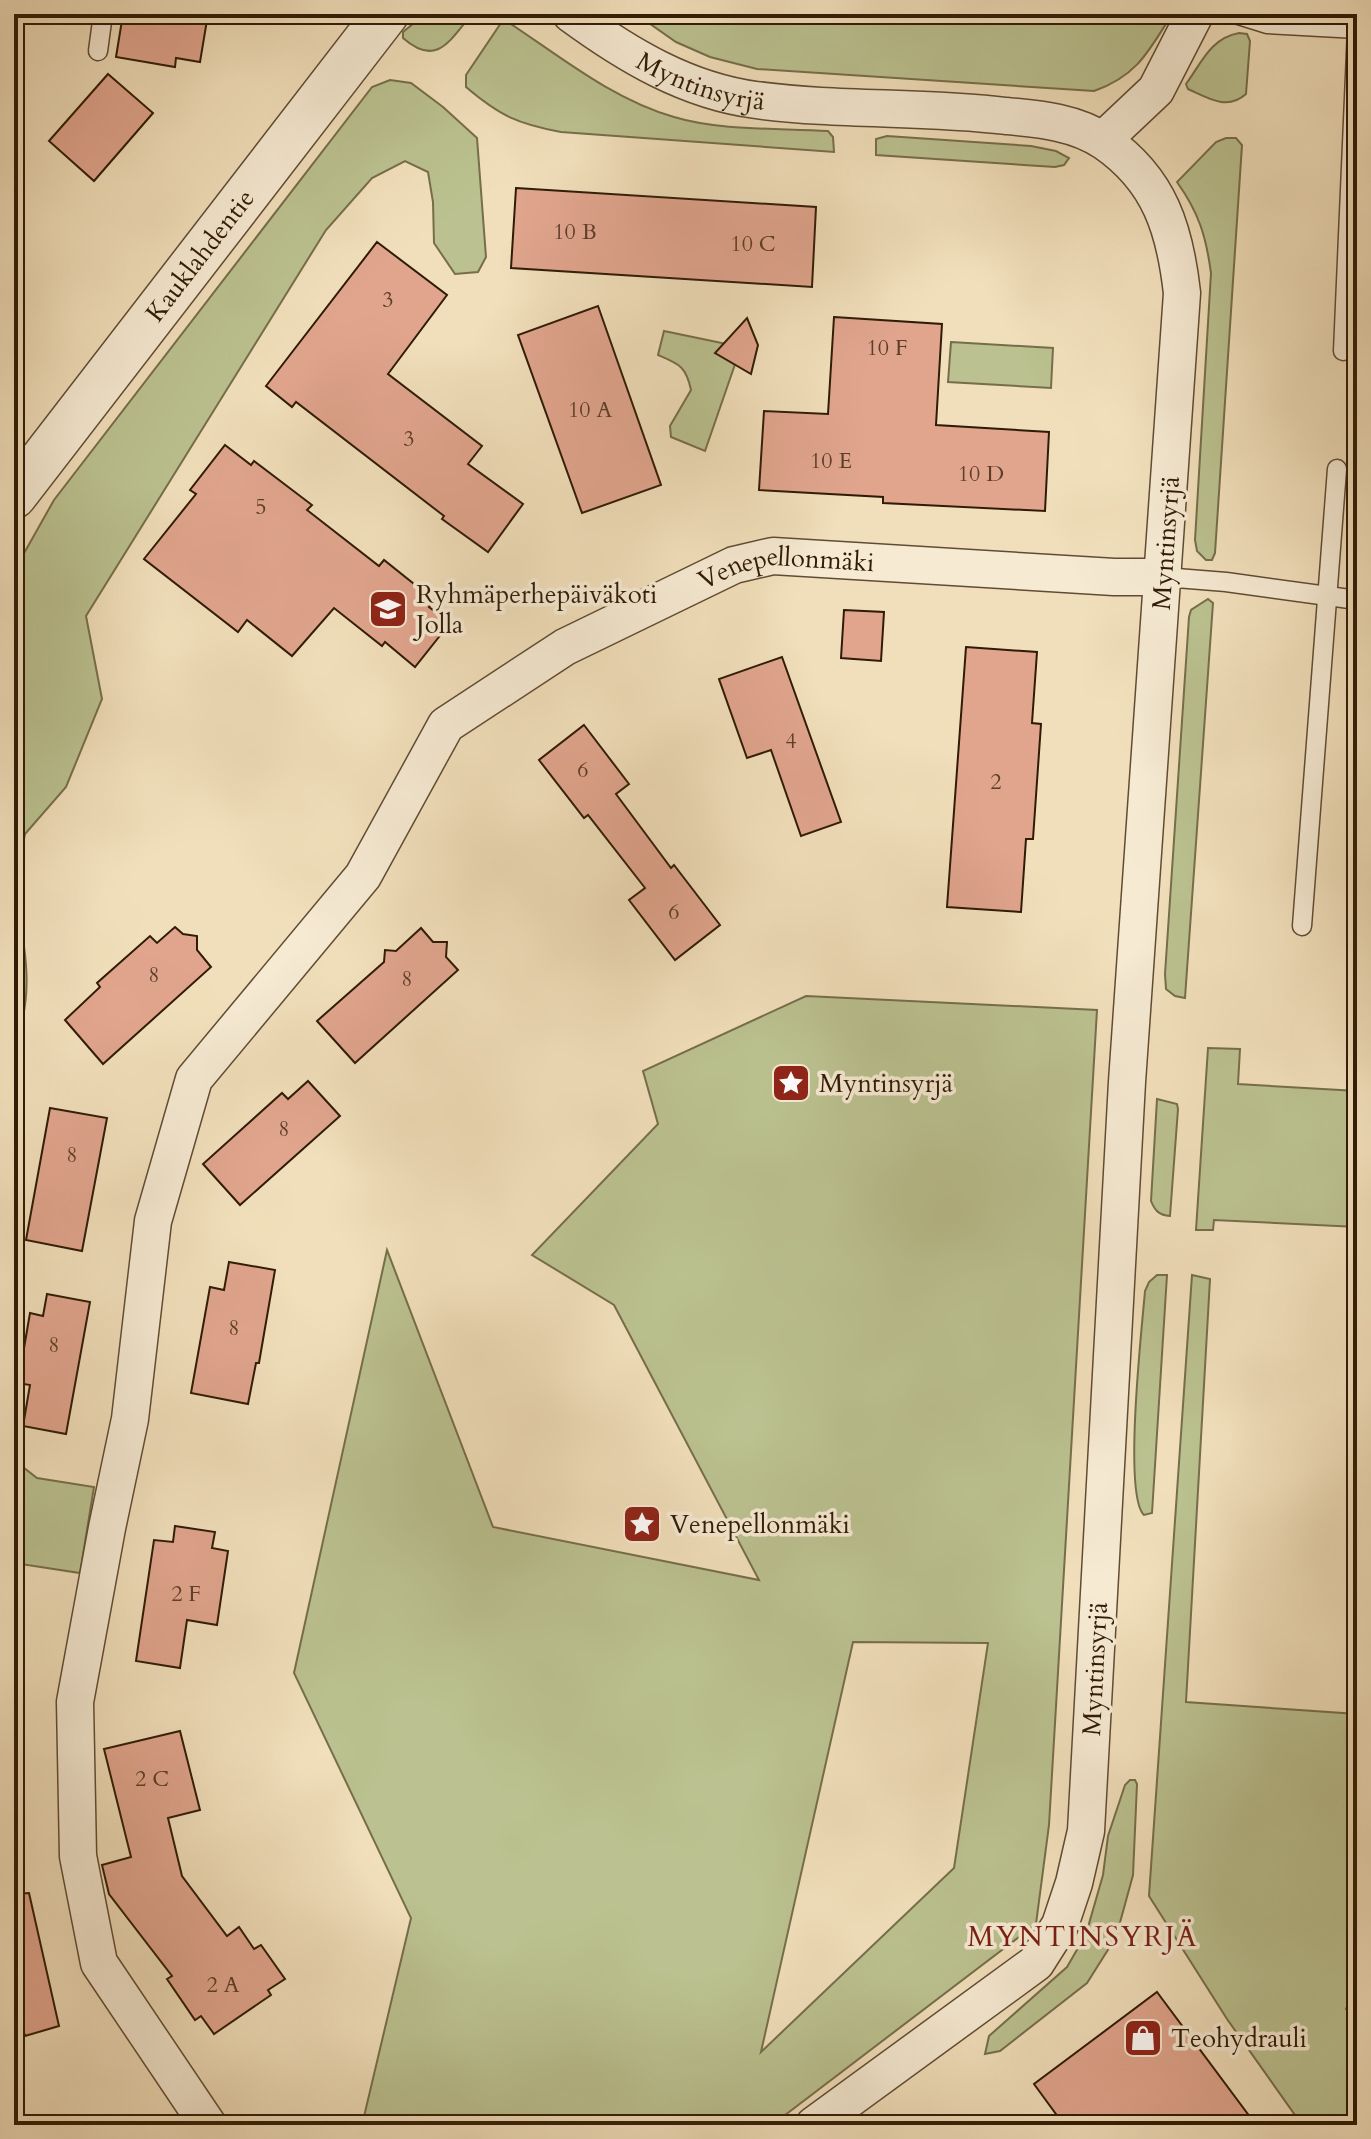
<svg xmlns="http://www.w3.org/2000/svg" width="1371" height="2139" font-family="Cardo,serif">
	<style>
		.green { fill: #bbc190; stroke: #766e4b; stroke-width: 2; fill-rule: evenodd }
		.building { fill: #e1a58e; stroke: #301b06; stroke-width: 2 }
		.lines { fill: none; stroke-linecap: round; stroke-linejoin: round }
		.service-casing { stroke: #604c33; stroke-width: 21 }
		.minor-casing { stroke: #604c33; stroke-width: 39 }
		.tertiary-casing { stroke: #604c33; stroke-width: 47 }
		.service { stroke: #f6ead3; stroke-width: 18 }
		.minor { stroke: #f6ead3; stroke-width: 36 }
		.tertiary { stroke: #f6ead3; stroke-width: 44 }
		.labels { text-anchor: middle; dominant-baseline: central; stroke-width: 7; stroke-linejoin: round; paint-order: stroke }
		.number-label { font-size: 22px; fill: #5c3e28 }
		.street-label { font-size: 26px; fill: #301b06; stroke: #f6ead3 }
		.poi-label { font-size: 26px; fill: #301b06; stroke: #f6ead3; text-anchor: start }
		.neighbourhood-label { font-size: 28px; letter-spacing: 2px; fill: #7a1f14; stroke: #f6ead3 }
	</style>
	<rect width="100%" height="100%" fill="#f1dfbb"/>
	<filter id="stains"><feTurbulence type="fractalNoise" baseFrequency=".0025" numOctaves="4"/><feColorMatrix values="0 0 0 0 .2 0 0 0 0 .09 0 0 0 0 .02 0 0 0 .5 -.17"/></filter>
	<radialGradient id="worn" r=".72"><stop offset=".6" stop-color="#630" stop-opacity="0"/><stop offset="1" stop-color="#630" stop-opacity=".3"/></radialGradient>
	<!-- green -->
	<g class="green">
		<path d="M 425,14 L 472,14 C 450,40 437,68 403,38 L 403,32 Z"/>
		<path d="M 636,14 L 1172,14 C 1149,51 1137,76 1094,91 L 757,69 L 710,57 L 676,42 Z"/>
		<path d="M 508,22 C 561,57 612,99 674,117 C 720,131 779,128 828,131 L 833,137 L 834,152 L 561,132 C 518,124 500,116 466,87 L 466,75 L 501,23 Z"/>
		<path d="M 1239,33 L 1247,34 L 1250,41 L 1246,94 C 1227,111 1208,98 1188,89 L 1186,84 C 1202,62 1211,38 1239,33 Z"/>
		<path d="M 390,80 L 411,83 L 443,107 L 477,138 L 486,257 L 478,272 L 455,274 L 434,243 L 433,202 L 428,172 L 405,161 L 372,178 L 326,230 L 86,616 L 102,699 L 66,787 L 25,834 L 14,884 L 14,571 L 54,500 L 372,87 Z"/>
		<path d="M 887,136 L 1031,146 L 1056,151 L 1069,158 L 1064,165 L 1055,167 L 876,155 L 876,139 Z"/>
		<path d="M 1226,138 L 1236,138 L 1242,145 L 1215,553 L 1212,560 L 1206,560 L 1197,551 L 1195,540 L 1211,273 C 1206,236 1199,213 1177,182 L 1216,142 Z"/>
		<path d="M 664,331 L 741,347 L 705,451 L 671,437 L 670,426 L 691,390 C 686,366 679,364 658,355 Z"/>
		<path d="M 951,342 L 1053,348 L 1051,388 L 948,382 Z"/>
		<path d="M 1208,599 L 1213,603 L 1185,998 L 1175,996 L 1166,989 L 1165,974 L 1189,617 L 1191,610 Z"/>
		<path d="M 14,897 C 26,945 35,998 14,1044 Z"/>
		<path d="M 806,996 L 1097,1010 L 1049,1825 L 1036,1924 L 772,2125 L 362,2125 L 411,1918 L 294,1673 L 387,1250 L 493,1527 L 759,1580 L 614,1305 L 532,1255 L 658,1124 L 643,1071 ZM 853,1642 L 988,1643 L 954,1868 L 761,2052 Z"/>
		<path d="M 1208,1048 L 1240,1049 L 1238,1084 L 1357,1091 L 1357,1227 L 1214,1220 L 1213,1230 L 1196,1230 Z"/>
		<path d="M 1157,1099 L 1177,1104 L 1178,1109 L 1170,1216 C 1159,1215 1155,1211 1151,1201 Z"/>
		<path d="M 1157,1275 L 1167,1275 L 1152,1513 L 1144,1515 C 1123,1495 1142,1327 1145,1291 L 1149,1282 Z"/>
		<path d="M 1192,1275 L 1210,1279 L 1186,1702 L 1357,1714 L 1357,1984 L 1346,2009 L 1357,2014 L 1357,2125 L 1302,2125 L 1227,2019 L 1149,1896 Z"/>
		<path d="M 14,1460 L 37,1478 L 94,1487 L 80,1573 L 14,1563 Z"/>
		<path d="M 1130,1780 L 1135,1780 L 1137,1784 L 1133,1875 L 1116,1937 L 1087,1983 L 1000,2051 L 985,2054 L 989,2036 L 1067,1967 L 1086,1934 L 1103,1875 L 1108,1836 L 1125,1785 Z"/>
	</g>
	<!-- building -->
	<g class="building">
		<path d="M 123,14 L 208,14 L 200,62 L 176,58 L 175,67 L 116,57 Z"/>
		<path d="M 108,74 L 153,113 L 94,181 L 49,141 Z"/>
		<path d="M 516,188 L 816,207 L 812,287 L 511,268 Z"/>
		<path d="M 377,242 L 447,295 L 388,374 L 482,446 L 468,464 L 523,504 L 488,552 L 442,519 L 444,516 L 296,402 L 292,407 L 266,386 Z"/>
		<path d="M 598,306 L 661,485 L 582,513 L 518,335 Z"/>
		<path d="M 834,317 L 942,324 L 936,425 L 1049,432 L 1045,511 L 883,503 L 883,497 L 759,490 L 764,411 L 828,414 Z"/>
		<path d="M 747,318 L 758,345 L 751,374 L 715,353 Z"/>
		<path d="M 225,445 L 251,465 L 254,461 L 312,505 L 307,510 L 379,566 L 384,560 L 434,600 L 429,607 L 450,623 L 415,667 L 385,642 L 382,646 L 334,608 L 292,656 L 247,620 L 238,632 L 144,559 L 196,494 L 190,490 Z"/>
		<path d="M 844,610 L 884,612 L 881,661 L 841,658 Z"/>
		<path d="M 966,647 L 1037,652 L 1032,723 L 1041,724 L 1033,839 L 1026,839 L 1021,912 L 947,907 Z"/>
		<path d="M 782,657 L 841,822 L 801,836 L 771,750 L 747,758 L 719,679 Z"/>
		<path d="M 584,725 L 629,784 L 616,794 L 671,868 L 674,865 L 720,925 L 675,960 L 629,900 L 645,888 L 588,815 L 584,818 L 539,760 Z"/>
		<path d="M 175,927 L 183,934 L 197,936 L 197,950 L 211,967 L 103,1064 L 65,1020 L 100,987 L 97,983 L 150,936 L 157,943 Z"/>
		<path d="M 421,928 L 433,942 L 447,942 L 446,957 L 458,970 L 355,1063 L 317,1021 L 384,962 L 385,950 L 396,951 Z"/>
		<path d="M 308,1081 L 340,1116 L 240,1205 L 203,1164 L 282,1093 L 288,1099 Z"/>
		<path d="M 50,1108 L 107,1118 L 82,1251 L 26,1240 Z"/>
		<path d="M 229,1262 L 275,1270 L 259,1363 L 256,1363 L 248,1404 L 191,1393 L 210,1287 L 224,1290 Z"/>
		<path d="M 47,1294 L 90,1302 L 66,1434 L 23,1426 L 30,1385 L 18,1383 L 30,1313 L 43,1316 Z"/>
		<path d="M 175,1526 L 215,1532 L 212,1548 L 228,1551 L 217,1625 L 187,1620 L 180,1668 L 136,1661 L 154,1540 L 173,1542 Z"/>
		<path d="M 180,1731 L 200,1810 L 168,1818 L 182,1876 L 227,1936 L 239,1927 L 254,1949 L 261,1945 L 285,1979 L 268,1990 L 271,1995 L 214,2034 L 201,2016 L 195,2020 L 167,1979 L 172,1976 L 109,1894 L 102,1865 L 131,1857 L 104,1749 Z"/>
		<path d="M 29,1893 L 59,2026 L 25,2036 L 14,1997 L 14,1894 Z"/>
		<path d="M 1157,1992 L 1256,2125 L 1064,2125 L 1034,2084 Z"/>
	</g>
	<g class="lines">
		<defs>
			<g id="service">
				<path d="M 1235,14 L 1267,24 L 1357,29"/>
				<path d="M 98,51 L 103,14"/>
				<path d="M 1343,351 L 1357,29"/>
				<path d="M 1164,577 L 1226,582 L 1357,600"/>
				<path d="M 1302,926 L 1337,469"/>
			</g>
			<g id="minor">
				<path id="s1" d="M 571,14 C 627,55 687,91 756,100 C 839,111 923,106 1006,116 C 1039,119 1076,122 1105,142 C 1160,180 1175,230 1182,293 L 1127,1082 L 1086,1831 L 1074,1883 L 1060,1925 L 1036,1963 L 814,2125"/>
				<path d="M 1103,140 L 1156,90 L 1195,14"/>
				<path id="s2" d="M 208,2125 L 99,1963 L 78,1856 L 75,1702 L 107,1528 L 130,1419 L 153,1221 L 194,1079 L 363,876 L 446,725 L 565,647 L 734,565 L 773,556 L 1114,577 L 1164,577"/>
			</g>
			<g id="tertiary">
				<path id="s3" d="M 14,496 L 386,14"/>
			</g>
		</defs>
		<!-- service casing -->
		<use href="#service" class="service-casing"/>
		<!-- minor casing -->
		<use href="#minor" class="minor-casing"/>
		<!-- tertiary casing -->
		<use href="#tertiary" class="tertiary-casing"/>
		<!-- service -->
		<use href="#service" class="service"/>
		<!-- minor -->
		<use href="#minor" class="minor"/>
		<!-- tertiary -->
		<use href="#tertiary" class="tertiary"/>
	</g>
	<!-- icons -->
	<defs>
		<symbol id="school-square" viewBox="-11 -11 22 22"><rect x="-9" y="-9" width="18" height="18" rx="4" fill="#8f2418" stroke="#f6ead3"/><path d="M0-5L7-2L0 1L-7-2ZM-4 1L0 2.5L4 1V4Q0 6-4 4Z" fill="#fff"/></symbol>
		<symbol id="sight-square" viewBox="-11 -11 22 22"><rect x="-9" y="-9" width="18" height="18" rx="4" fill="#8f2418" stroke="#f6ead3"/><path d="M0-6L1.8-2.2L6-1.7L2.9 1.2L3.7 5.4L0 3.3L-3.7 5.4L-2.9 1.2L-6-1.7L-1.8-2.2Z" fill="#fff"/></symbol>
		<symbol id="shop-square" viewBox="-11 -11 22 22"><rect x="-9" y="-9" width="18" height="18" rx="4" fill="#8f2418" stroke="#f6ead3"/><path d="M-5-2.5h2.3a2.7 3.5 0 0 1 5.4 0H5L5.5 6h-11ZM-1.5-2.5h3a1.5 2.3 0 0 0-3 0Z" fill="#fff"/></symbol>
	</defs>
	<g fill-rule="evenodd">
		<use href="#school-square" x="366" y="587" width="44" height="44"/>
		<use href="#sight-square" x="769" y="1061" width="44" height="44"/>
		<use href="#sight-square" x="620" y="1502" width="44" height="44"/>
		<use href="#shop-square" x="1121" y="2016" width="44" height="44"/>
	</g>
	<g class="labels">
		<!-- number labels -->
		<g class="number-label">
			<text x="575" y="232">10 B</text>
			<text x="753" y="244">10 C</text>
			<text x="388" y="300">3</text>
			<text x="887" y="348">10 F</text>
			<text x="590" y="410">10 A</text>
			<text x="409" y="439">3</text>
			<text x="831" y="461">10 E</text>
			<text x="981" y="474">10 D</text>
			<text x="261" y="507">5</text>
			<text x="791" y="741">4</text>
			<text x="583" y="770">6</text>
			<text x="996" y="782">2</text>
			<text x="674" y="912">6</text>
			<text x="154" y="975">8</text>
			<text x="407" y="979">8</text>
			<text x="284" y="1129">8</text>
			<text x="72" y="1155">8</text>
			<text x="234" y="1328">8</text>
			<text x="54" y="1345">8</text>
			<text x="186" y="1594">2 F</text>
			<text x="152" y="1779">2 C</text>
			<text x="223" y="1985">2 A</text>
		</g>
		<!-- street labels -->
		<g class="street-label">
			<text stroke="none"><textPath href="#s1" startOffset="148">Myntinsyrjä</textPath></text>
			<text stroke="none"><textPath href="#s3" startOffset="304">Kauklahdentie</textPath></text>
			<text transform="translate(1166 543) rotate(-86)">Myntinsyrjä</text>
			<text stroke="none"><textPath href="#s2" startOffset="1912">Venepellonmäki</textPath></text>
			<text transform="translate(1095 1669) rotate(-87)">Myntinsyrjä</text>
		</g>
		<!-- poi labels -->
		<g class="poi-label">
			<text x="416" y="594">Ryhmäperhepäiväkoti<tspan x="416" dy="30">Jolla</tspan></text>
			<text x="819" y="1083">Myntinsyrjä</text>
			<text x="670" y="1524">Venepellonmäki</text>
			<text x="1171" y="2038">Teohydrauli</text>
		</g>
		<!-- neighbourhood labels -->
		<g class="neighbourhood-label">
			<text x="1083" y="1937">MYNTINSYRJÄ</text>
		</g>
	</g>
	<!-- margin -->
	<rect width="1371" height="2139" fill="none" stroke="#f1dfbb" stroke-width="48"/>
	<rect x="16" y="16" width="1339" height="2107" fill="none" stroke="#301b06" stroke-width="4"/>
	<rect x="24" y="24" width="1323" height="2091" fill="none" stroke="#301b06" stroke-width="2"/>
	<rect width="100%" height="100%" filter="url(#stains)"/>
	<rect width="100%" height="100%" fill="url(#worn)"/>
</svg>
